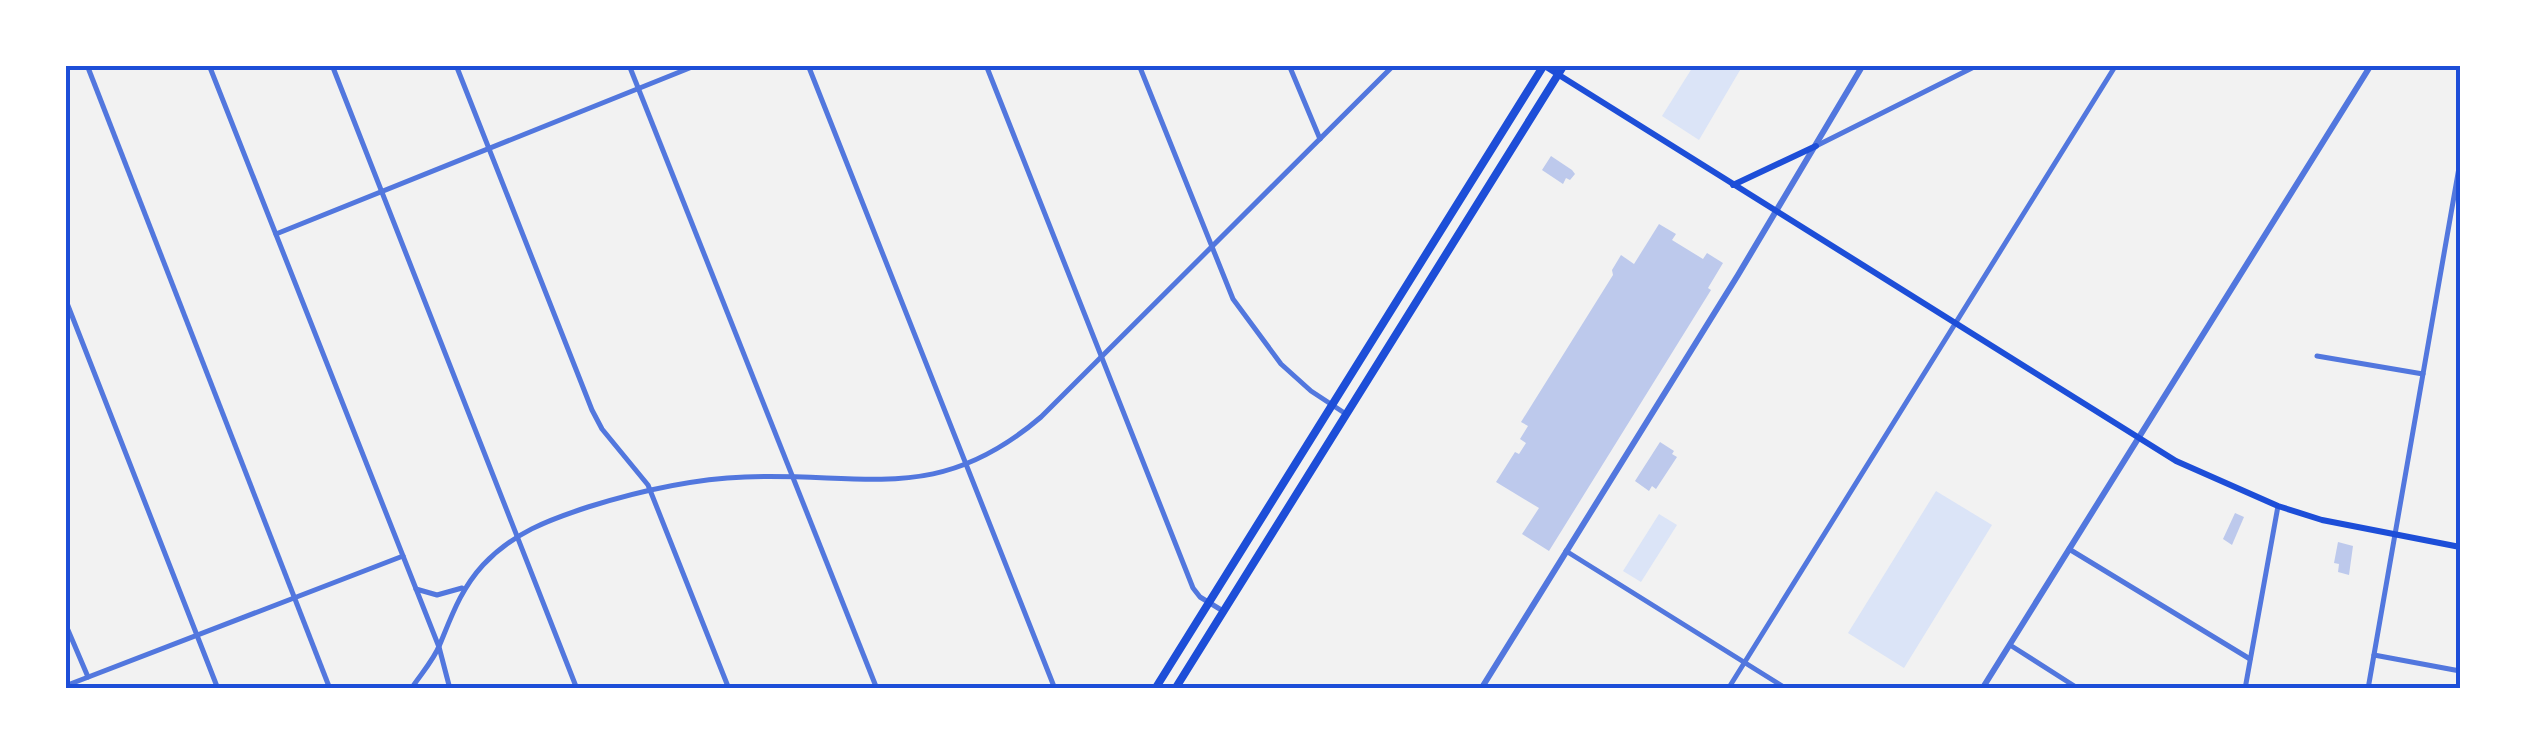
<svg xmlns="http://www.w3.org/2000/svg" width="2525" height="754" font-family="Merriweather,serif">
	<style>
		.green { fill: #dbe4f7 }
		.building { fill: #bdc9ec }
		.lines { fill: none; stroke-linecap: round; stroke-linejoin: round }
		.minor { stroke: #5277de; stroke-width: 5 }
		.tertiary { stroke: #5277de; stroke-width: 6 }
		.secondary { stroke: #1d4ed8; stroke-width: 6 }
		.primary { stroke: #1d4ed8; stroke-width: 8 }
		.neatline { fill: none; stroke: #1d4ed8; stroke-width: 4 }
	</style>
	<rect width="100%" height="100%" fill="#f2f2f2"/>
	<!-- green -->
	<g class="green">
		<path d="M 1694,65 L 1743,65 L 1699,140 L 1662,116 Z"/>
		<path d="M 1936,491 L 1992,525 L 1904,668 L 1848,633 Z"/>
		<path d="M 1659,514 L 1677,525 L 1641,582 L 1623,571 Z"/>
	</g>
	<!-- building -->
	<g class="building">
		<path d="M 1551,156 L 1572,170 L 1575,174 L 1570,180 L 1566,178 L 1563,184 L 1542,170 Z"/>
		<path d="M 1659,224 L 1676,234 L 1672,240 L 1703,259 L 1707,253 L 1723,263 L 1708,288 L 1711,290 L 1549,551 L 1522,534 L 1539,508 L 1496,482 L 1515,452 L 1519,454 L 1526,443 L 1520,439 L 1528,426 L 1521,422 L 1613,275 L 1612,270 L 1621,255 L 1634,264 Z"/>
		<path d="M 1660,442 L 1674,451 L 1672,454 L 1677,457 L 1656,489 L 1652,486 L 1649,491 L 1635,481 Z"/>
		<path d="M 2235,513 L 2244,517 L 2232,545 L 2223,539 Z"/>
		<path d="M 2338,542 L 2353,546 L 2349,575 L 2338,572 L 2339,564 L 2334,563 Z"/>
	</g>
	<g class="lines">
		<!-- minor -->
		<g class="minor">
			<path d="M 87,65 L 330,689"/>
			<path d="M 209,65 L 439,647 L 450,689"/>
			<path d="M 332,65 L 577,689"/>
			<path d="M 456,65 L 592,410 L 602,429 L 648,485 L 729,689"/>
			<path d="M 629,65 L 877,689"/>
			<path d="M 808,65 L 1055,689"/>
			<path d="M 986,65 L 1193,588 L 1200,597 L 1223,611"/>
			<path d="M 1139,65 L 1233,299 L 1281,364 L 1311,391 L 1346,414"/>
			<path d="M 1289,65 L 1320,139"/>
			<path d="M 1816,146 L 1978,65"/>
			<path d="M 276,234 L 697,65"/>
			<path d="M 65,298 L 218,689"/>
			<path d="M 2317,356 L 2423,374"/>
			<path d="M 2069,549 L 2250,659"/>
			<path d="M 1566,551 L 1787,689"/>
			<path d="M 416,589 L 437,595 L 462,588"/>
			<path d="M 65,623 L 88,677"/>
			<path d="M 2010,645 L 2079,689"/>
			<path d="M 2374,655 L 2460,671"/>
			<path d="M 65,686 L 403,556"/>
			<path d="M 411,689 C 420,675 434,660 440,644 C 452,615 461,589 483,565 C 513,533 548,520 588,507 C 639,491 692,479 745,477 C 865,472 937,506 1041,417 L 1394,65"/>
			<path d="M 1728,689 L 2116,65"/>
			<path d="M 2245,689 L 2278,506"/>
			<path d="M 2368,689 L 2460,162"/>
		</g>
		<!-- tertiary -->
		<g class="tertiary">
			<path d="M 1481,689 L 1738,275 L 1863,65"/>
			<path d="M 1982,689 L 2371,65"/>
		</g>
		<!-- secondary -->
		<g class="secondary">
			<path d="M 1543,65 L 2176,461 L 2278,506 L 2322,520 L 2460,547"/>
			<path d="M 1733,185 L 1816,146"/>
		</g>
		<!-- primary -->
		<g class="primary">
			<path d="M 1155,689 L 1544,65"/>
			<path d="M 1175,689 L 1564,65"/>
		</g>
	</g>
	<!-- border -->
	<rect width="2525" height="754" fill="none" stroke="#ffffff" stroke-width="135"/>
	<rect x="68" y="68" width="2390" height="618" class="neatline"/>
</svg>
